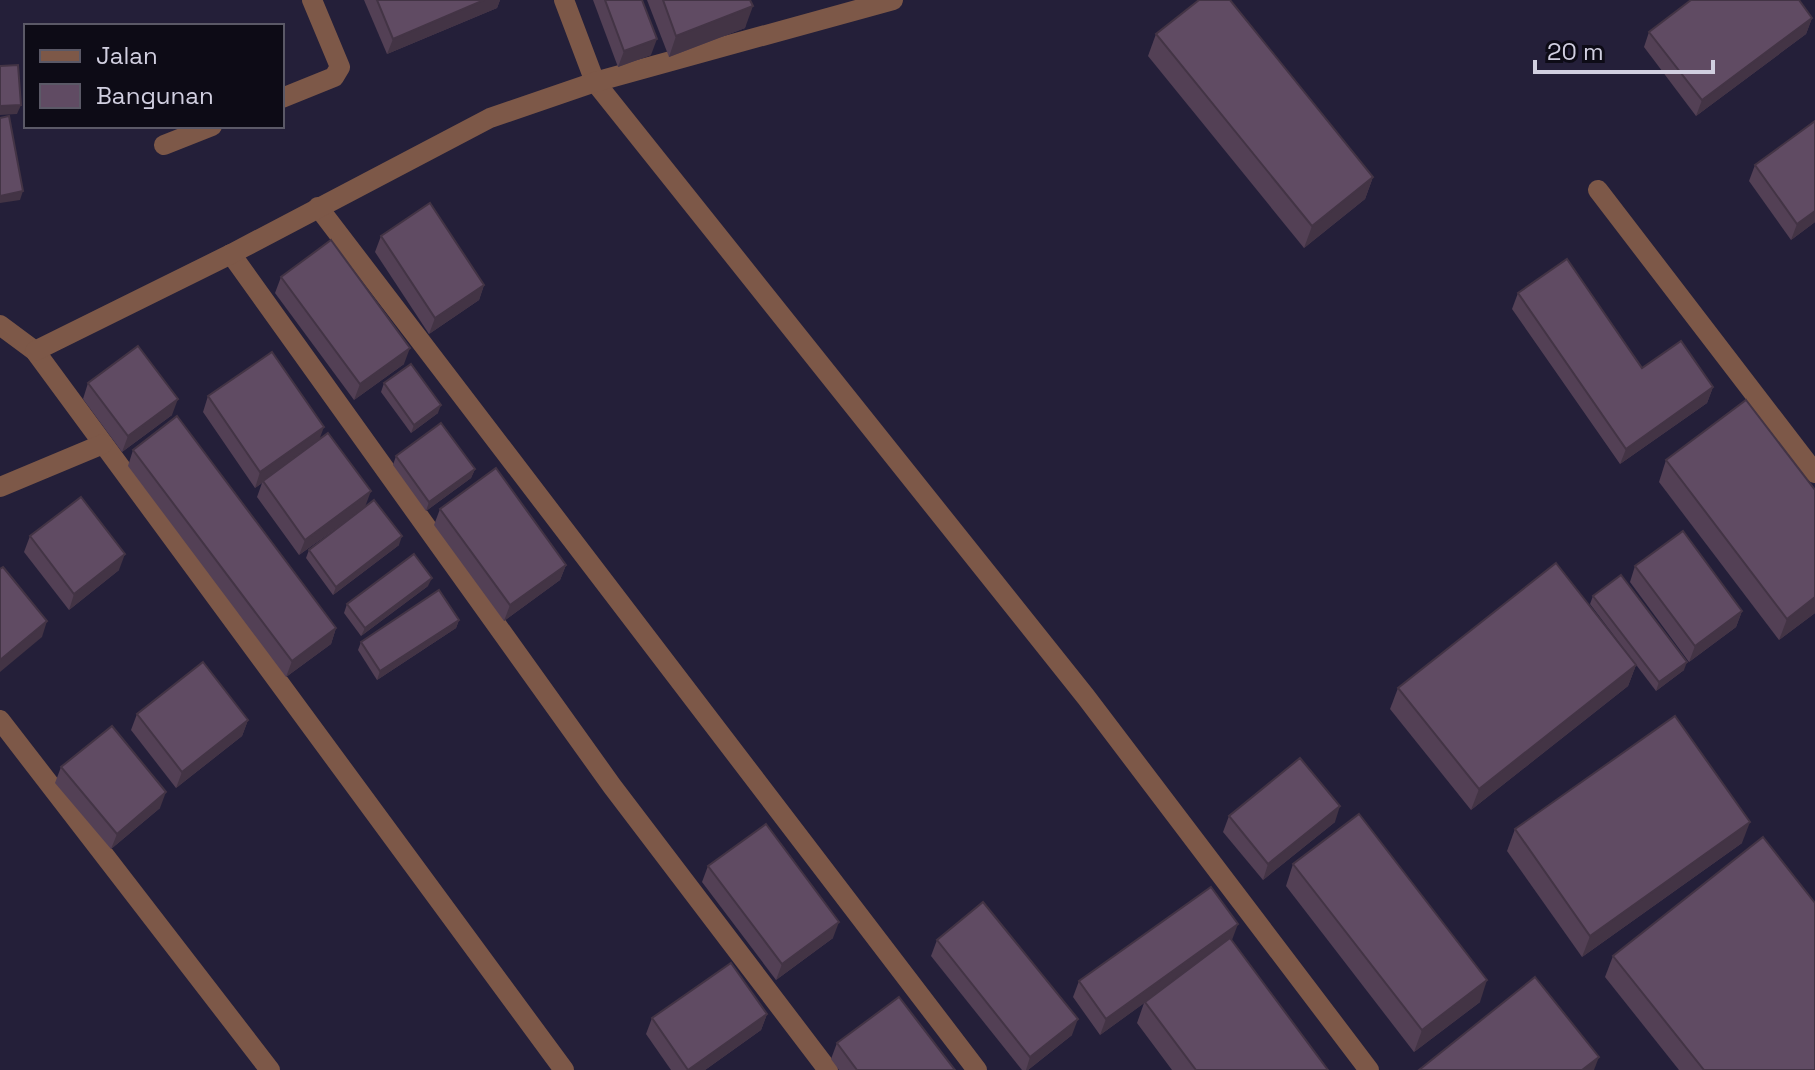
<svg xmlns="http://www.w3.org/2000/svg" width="1815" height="1070" font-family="'Space Grotesk',sans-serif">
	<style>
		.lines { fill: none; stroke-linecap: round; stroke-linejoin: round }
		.street { stroke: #7d5848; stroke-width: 20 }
		.wall { fill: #534055 }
		.shaded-wall { fill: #433445 }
		.building { fill: #604b63; stroke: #433445; stroke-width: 2 }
	</style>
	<rect width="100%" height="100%" fill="#241f39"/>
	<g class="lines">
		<!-- street -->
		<g class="street">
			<path d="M 564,0 L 595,82 L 1086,697 L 1369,1070"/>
			<path d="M 282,98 L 334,77 L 340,67 L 312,0"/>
			<path d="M 164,145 L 212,126"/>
			<path d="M 1598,190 L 1815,473"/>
			<path d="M 318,207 L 977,1070"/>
			<path d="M 231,254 L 612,786 L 828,1070"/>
			<path d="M 0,325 L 35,351 L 564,1070"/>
			<path d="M 35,351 L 231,254 L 490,118 L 595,82 L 893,0"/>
			<path d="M 0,487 L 103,444"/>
			<path d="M 0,720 L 270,1070"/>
		</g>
	</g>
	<!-- wall -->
	<g class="wall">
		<path d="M 364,0 L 500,0 L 497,8 L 387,54 Z"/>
		<path d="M 593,0 L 642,0 L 651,55 L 618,67 Z"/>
		<path d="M 647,0 L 750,0 L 745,28 L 669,57 Z"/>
		<path d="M 1812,18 L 1806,34 L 1696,116 L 1644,47 L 1649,32 Z"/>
		<path d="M 1156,34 L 1373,177 L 1365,199 L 1304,248 L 1148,56 Z"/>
		<path d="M 1815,121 L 1815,222 L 1791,240 L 1749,181 L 1755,165 Z"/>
		<path d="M 381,236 L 484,285 L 479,300 L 429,334 L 375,252 Z"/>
		<path d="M 281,277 L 404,364 L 354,400 L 275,293 Z"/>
		<path d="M 1518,293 L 1642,368 L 1713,387 L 1707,403 L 1620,464 L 1512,309 Z"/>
		<path d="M 88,383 L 172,415 L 122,452 L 83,399 Z"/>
		<path d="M 384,383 L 438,413 L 411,433 L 381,392 Z"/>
		<path d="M 208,396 L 320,439 L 365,506 L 399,545 L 333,595 L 306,558 L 309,550 L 348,520 L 299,555 L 257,497 L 262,483 L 255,488 L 203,412 Z"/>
		<path d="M 133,450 L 336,628 L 331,644 L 286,677 L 128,466 Z"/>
		<path d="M 396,456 L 475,469 L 471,478 L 426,511 L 393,465 Z"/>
		<path d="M 1666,460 L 1815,613 L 1779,640 L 1659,482 Z"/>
		<path d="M 440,509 L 566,565 L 560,580 L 504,621 L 434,525 Z"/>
		<path d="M 30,536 L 119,570 L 69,610 L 24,552 Z"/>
		<path d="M 1635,566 L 1742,611 L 1736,627 L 1689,662 L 1630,582 Z"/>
		<path d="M 428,586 L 361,636 L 344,613 L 347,604 Z"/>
		<path d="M 1593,596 L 1684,670 L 1656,691 L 1590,604 Z"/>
		<path d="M 459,620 L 456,628 L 377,680 L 358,650 L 361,642 Z"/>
		<path d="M 1636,665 L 1628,686 L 1471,810 L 1390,709 L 1398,688 Z"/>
		<path d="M 137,714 L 248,720 L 242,736 L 176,788 L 131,730 Z"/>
		<path d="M 61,767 L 160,808 L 111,849 L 55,783 Z"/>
		<path d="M 1229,816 L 1335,822 L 1263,880 L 1223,832 Z"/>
		<path d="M 1515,829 L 1742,843 L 1582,957 L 1507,851 Z"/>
		<path d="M 1293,864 L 1480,1002 L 1414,1052 L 1286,886 Z"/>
		<path d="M 708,866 L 833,938 L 776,980 L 702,882 Z"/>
		<path d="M 937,940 L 1072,1035 L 1028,1070 L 1022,1070 L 931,956 Z"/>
		<path d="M 1231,940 L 1328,1070 L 1172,1070 L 1137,1023 L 1144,1003 L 1100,1035 L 1073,997 L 1079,981 Z"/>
		<path d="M 1613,956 L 1815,1070 L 1679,1070 L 1605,977 Z"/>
		<path d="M 767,1014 L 761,1030 L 705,1070 L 671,1070 L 646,1034 L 652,1018 Z"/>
		<path d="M 837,1043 L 955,1070 L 839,1070 L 831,1059 Z"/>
	</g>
	<!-- shaded-wall -->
	<g class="shaded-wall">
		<path d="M 484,0 L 500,0 L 497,8 L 387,54 L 393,39 Z"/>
		<path d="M 753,6 L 745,28 L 669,57 L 676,36 Z"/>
		<path d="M 1812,18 L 1806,34 L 1696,116 L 1702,100 Z"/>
		<path d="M 657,39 L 651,55 L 618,67 L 624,51 Z"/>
		<path d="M 21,105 L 17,114 L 0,115 L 0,106 Z"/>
		<path d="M 1373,177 L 1365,199 L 1304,248 L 1312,226 Z"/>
		<path d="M 23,191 L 20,200 L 0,203 L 0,196 Z"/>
		<path d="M 1815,211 L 1815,222 L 1791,240 L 1797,224 Z"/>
		<path d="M 484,285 L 479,300 L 429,334 L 435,318 Z"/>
		<path d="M 410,348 L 404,364 L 354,400 L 360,384 Z"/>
		<path d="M 1713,387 L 1707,403 L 1620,464 L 1626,449 Z"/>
		<path d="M 178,399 L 172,415 L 122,452 L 128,436 Z"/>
		<path d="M 441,405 L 438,413 L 411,433 L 414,425 Z"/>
		<path d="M 324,427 L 318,443 L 255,488 L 260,472 Z"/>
		<path d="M 475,469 L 471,478 L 426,511 L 429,502 Z"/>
		<path d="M 371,491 L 365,507 L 299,555 L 305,540 Z"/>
		<path d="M 402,536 L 399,545 L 333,595 L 336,587 Z"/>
		<path d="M 125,554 L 119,570 L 69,610 L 74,594 Z"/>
		<path d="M 566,565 L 560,580 L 504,621 L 510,605 Z"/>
		<path d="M 432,578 L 428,586 L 361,636 L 365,628 Z"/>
		<path d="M 1815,597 L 1815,613 L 1779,640 L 1787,619 Z"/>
		<path d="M 1742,611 L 1736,627 L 1689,662 L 1695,646 Z"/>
		<path d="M 459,620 L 456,628 L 377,680 L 380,671 Z"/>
		<path d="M 47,621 L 42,637 L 0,672 L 0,660 Z"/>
		<path d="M 336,628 L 331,644 L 286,677 L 292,661 Z"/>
		<path d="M 1687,662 L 1684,670 L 1656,691 L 1659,682 Z"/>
		<path d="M 1636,665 L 1628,686 L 1471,810 L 1479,789 Z"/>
		<path d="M 248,720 L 242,736 L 176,788 L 182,772 Z"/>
		<path d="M 166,792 L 160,808 L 111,849 L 117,834 Z"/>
		<path d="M 1340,806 L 1335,822 L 1263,880 L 1268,864 Z"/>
		<path d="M 1750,822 L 1742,843 L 1582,957 L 1590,936 Z"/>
		<path d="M 839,922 L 833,938 L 776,980 L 782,964 Z"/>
		<path d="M 1238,924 L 1232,940 L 1100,1035 L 1106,1019 Z"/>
		<path d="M 1487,980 L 1480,1002 L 1414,1052 L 1422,1030 Z"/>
		<path d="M 767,1014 L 761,1030 L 705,1070 L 688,1070 Z"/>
		<path d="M 1078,1019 L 1072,1035 L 1028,1070 L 1026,1070 L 1030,1057 Z"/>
		<path d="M 1599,1057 L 1594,1070 L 1582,1070 Z"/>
	</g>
	<!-- building -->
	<g class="building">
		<path d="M 377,0 L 484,0 L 393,39 Z"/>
		<path d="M 605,0 L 642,0 L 657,39 L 624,51 Z"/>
		<path d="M 663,0 L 750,0 L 753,6 L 676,36 Z"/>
		<path d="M 1199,0 L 1230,0 L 1373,177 L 1312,226 L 1156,34 Z"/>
		<path d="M 1691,0 L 1799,0 L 1812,18 L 1702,100 L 1649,32 Z"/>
		<path d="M 18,65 L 21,105 L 0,106 L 0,66 Z"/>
		<path d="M 9,116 L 23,191 L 0,196 L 0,118 Z"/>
		<path d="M 1815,121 L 1815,211 L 1797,224 L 1755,165 Z"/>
		<path d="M 430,203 L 484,285 L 435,318 L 381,236 Z"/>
		<path d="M 331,240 L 410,348 L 360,384 L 281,277 Z"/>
		<path d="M 1567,259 L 1642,368 L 1681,341 L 1713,387 L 1626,449 L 1518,293 Z"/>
		<path d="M 138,346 L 178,399 L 128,436 L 88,383 Z"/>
		<path d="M 272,352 L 324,427 L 260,472 L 208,396 Z"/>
		<path d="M 411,364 L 441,405 L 414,425 L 384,383 Z"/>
		<path d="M 1746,400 L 1815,490 L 1815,597 L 1787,619 L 1666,460 Z"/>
		<path d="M 177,416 L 336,628 L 292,661 L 133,450 Z"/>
		<path d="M 441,423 L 475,469 L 429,502 L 396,456 Z"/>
		<path d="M 328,433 L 371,491 L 305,540 L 263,481 Z"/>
		<path d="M 496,468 L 566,565 L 510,605 L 440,509 Z"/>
		<path d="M 81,497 L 125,554 L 74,594 L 30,536 Z"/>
		<path d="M 374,500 L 402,536 L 336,587 L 309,550 Z"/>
		<path d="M 1683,531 L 1742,611 L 1695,646 L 1635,566 Z"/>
		<path d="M 414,554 L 432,578 L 365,628 L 347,604 Z"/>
		<path d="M 1556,563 L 1636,665 L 1479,789 L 1398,688 Z"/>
		<path d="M 3,567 L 47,621 L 0,660 L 0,569 Z"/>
		<path d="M 1621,575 L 1687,662 L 1659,682 L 1593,596 Z"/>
		<path d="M 439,590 L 459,620 L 380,671 L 361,642 Z"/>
		<path d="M 203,662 L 248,720 L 182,772 L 137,714 Z"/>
		<path d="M 1675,716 L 1750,822 L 1590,936 L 1515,829 Z"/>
		<path d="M 112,726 L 166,792 L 117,834 L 61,767 Z"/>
		<path d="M 1300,758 L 1340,806 L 1268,864 L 1229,816 Z"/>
		<path d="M 1359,814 L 1487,980 L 1422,1030 L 1293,864 Z"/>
		<path d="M 766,824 L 839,922 L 782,964 L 708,866 Z"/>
		<path d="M 1763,837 L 1815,903 L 1815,1070 L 1704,1070 L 1613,956 Z"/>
		<path d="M 1211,887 L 1238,924 L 1106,1019 L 1079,981 Z"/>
		<path d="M 983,902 L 1078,1019 L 1030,1057 L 937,940 Z"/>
		<path d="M 1230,938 L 1328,1070 L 1196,1070 L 1145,1002 Z"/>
		<path d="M 731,963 L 767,1014 L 688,1070 L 652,1018 Z"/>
		<path d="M 1535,977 L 1599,1057 L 1582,1070 L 1419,1070 Z"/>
		<path d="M 899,997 L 955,1070 L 857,1070 L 837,1043 Z"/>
	</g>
	<!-- legend -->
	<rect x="24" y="24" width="260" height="104" fill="#0d0b16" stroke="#5b5967" stroke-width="2"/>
	<rect x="40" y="50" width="40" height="12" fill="#7d5848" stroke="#5b5967" stroke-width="2"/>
	<text x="96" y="64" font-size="24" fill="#d1cfe0">Jalan</text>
	<rect x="40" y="84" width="40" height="24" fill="#604b63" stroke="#5b5967" stroke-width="2"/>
	<text x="96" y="104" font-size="24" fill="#d1cfe0">Bangunan</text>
	<!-- scale -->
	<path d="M1535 60v12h178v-12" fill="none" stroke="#d1cfe0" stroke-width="4"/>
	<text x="1547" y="60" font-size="24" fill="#d1cfe0" stroke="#0d0b16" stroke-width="6" paint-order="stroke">20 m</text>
</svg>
